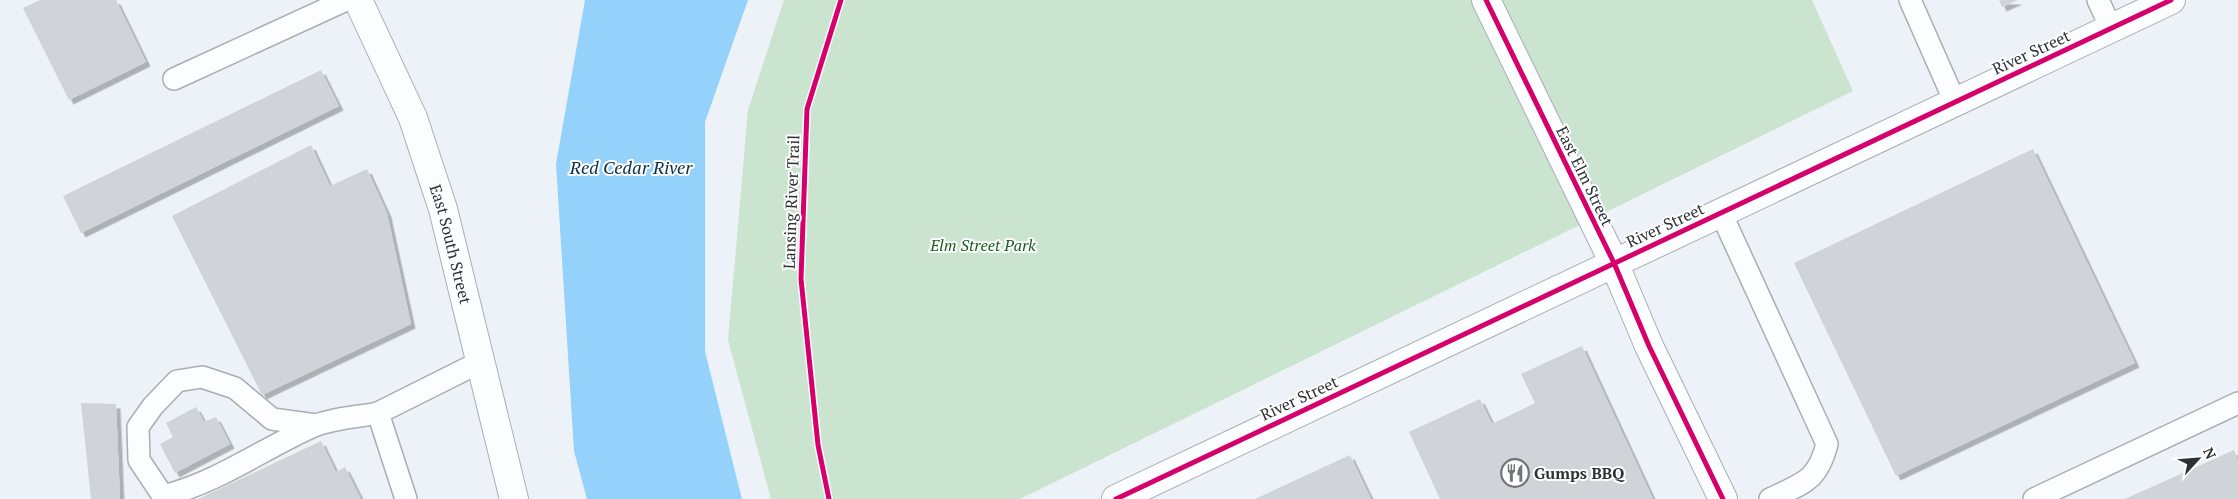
<svg xmlns="http://www.w3.org/2000/svg" width="2238" height="499" font-family="'PT Serif',serif">
	<style>
		.green { fill: #cae4cf }
		.water { fill: #94d2fb }
		.building { fill: #d0d3d7; filter: url(#shadow) }
		.lines { fill: none; stroke-linecap: round; stroke-linejoin: round }
		.lane-casing { stroke: #a9aeb2; stroke-width: 24 }
		.street-casing { stroke: #a9aeb2; stroke-width: 30 }
		.lane { stroke: #fcfdfe; stroke-width: 21 }
		.street { stroke: #fcfdfe; stroke-width: 28 }
		.cycleway-casing { stroke: #fefefe; stroke-width: 8 }
		.cycleway { stroke: #d6006c; stroke-width: 5 }
		.labels { text-anchor: middle; dominant-baseline: central; stroke-width: 4; stroke-linejoin: round; paint-order: stroke }
		.street-label { font-size: 16px; fill: #2d3134; stroke: #fefefe }
		.park-label { font-size: 16px; font-style: italic; fill: #185e20; stroke: #fefefe }
		.poi-label { font-size: 16px; font-weight: bold; fill: #2d3134; stroke: #fefefe; text-anchor: start }
		.water-label { font-size: 18px; font-style: italic; fill: #0a3047; stroke: #fefefe }
	</style>
	<defs>
		<filter id="shadow"><feDropShadow dx="4.5" dy="4.5" stdDeviation="0" flood-color="#0004"/></filter>
	</defs>
	<rect width="100%" height="100%" fill="#ecf2f7"/>
	<!-- green -->
	<path class="green" d="M 784,0 L 1812,0 L 1853,91 L 1020,499 L 771,499 L 728,340 L 748,110 Z"/>
	<!-- water -->
	<path class="water" d="M 585,0 L 748,0 L 705,122 L 705,351 L 742,499 L 587,499 L 574,451 L 556,164 Z"/>
	<!-- building -->
	<g class="building">
		<path d="M 40,0 L 116,0 L 146,62 L 69,100 L 23,8 Z"/>
		<path d="M 1999,0 L 2018,0 L 2002,7 Z"/>
		<path d="M 321,70 L 339,106 L 81,233 L 63,196 Z"/>
		<path d="M 311,145 L 330,186 L 367,169 L 387,213 L 411,324 L 262,395 L 172,216 Z"/>
		<path d="M 2033,149 L 2135,363 L 1896,476 L 1794,263 Z"/>
		<path d="M 1582,346 L 1653,499 L 1440,499 L 1409,432 L 1480,399 L 1492,424 L 1535,403 L 1521,374 Z"/>
		<path d="M 81,403 L 116,404 L 120,499 L 91,499 Z"/>
		<path d="M 196,407 L 204,422 L 216,417 L 230,444 L 175,473 L 160,444 L 173,437 L 166,423 Z"/>
		<path d="M 321,441 L 336,472 L 345,467 L 361,499 L 198,499 Z"/>
		<path d="M 2234,450 L 2238,460 L 2238,499 L 2125,499 Z"/>
		<path d="M 1350,455 L 1371,499 L 1255,499 Z"/>
	</g>
	<g class="lines">
		<defs>
			<g id="lane">
				<path d="M 1910,0 L 1955,102"/>
				<path d="M 2098,0 L 2111,28"/>
				<path d="M 174,79 L 346,0"/>
				<path d="M 1721,213 L 1827,444 C 1817,482 1803,483 1770,499"/>
				<path d="M 316,425 L 272,419 L 235,388 L 202,377 L 177,381 L 153,406 L 138,427 L 139,460 L 163,496 C 217,483 264,448 314,426 C 333,418 358,417 378,413"/>
				<path d="M 406,499 L 378,413 L 480,362"/>
				<path d="M 2034,499 L 2238,403"/>
			</g>
			<g id="street">
				<path id="s1" d="M 358,0 L 413,118 L 443,209 L 514,499"/>
				<path d="M 1486,0 L 1614,263 L 1649,346 L 1723,499"/>
				<path d="M 1116,499 L 2171,0"/>
			</g>
		</defs>
		<!-- lane casing -->
		<use href="#lane" class="lane-casing"/>
		<!-- street casing -->
		<use href="#street" class="street-casing"/>
		<!-- lane -->
		<use href="#lane" class="lane"/>
		<!-- street -->
		<use href="#street" class="street"/>
		<defs>
			<g id="cycleway">
				<path d="M 1486,0 L 1614,263 L 1649,346 L 1723,499"/>
				<path d="M 829,499 L 818,445 L 801,279 L 807,109 L 841,0"/>
				<path d="M 1116,499 L 2171,0"/>
			</g>
		</defs>
		<!-- cycleway casing -->
		<use href="#cycleway" class="cycleway-casing"/>
		<!-- cycleway -->
		<use href="#cycleway" class="cycleway"/>
	</g>
	<!-- icons -->
	<defs>
		<symbol id="restaurant-ring" viewBox="-11 -11 22 22"><circle r="9.5" fill="#fefefe" stroke="#707578" stroke-width="1.5"/><path d="M-5-6h1v4h1v-4h1v4h1v-4h1v5L-1.5 .5V6h-2V.5L-5-1ZM5-6V6H3V1.5H1.5Q1.5-4 5-6Z" fill="#707578"/></symbol>
	</defs>
	<g fill-rule="evenodd">
		<use href="#restaurant-ring" x="1499" y="457" width="32" height="32"/>
	</g>
	<g class="labels">
		<!-- street labels -->
		<g class="street-label">
			<text transform="translate(2031 52) rotate(-25)">River Street</text>
			<text transform="translate(1585 176) rotate(64)">East Elm Street</text>
			<text transform="translate(791 202) rotate(-88)">Lansing River Trail</text>
			<text transform="translate(1665 225) rotate(-25)">River Street</text>
			<text stroke="none"><textPath href="#s1" startOffset="262">East South Street</textPath></text>
			<text transform="translate(1299 398) rotate(-25)">River Street</text>
		</g>
		<!-- park labels -->
		<g class="park-label">
			<text x="983" y="245">Elm Street Park</text>
		</g>
		<!-- poi labels -->
		<g class="poi-label">
			<text x="1534" y="473">Gumps BBQ</text>
		</g>
		<!-- water labels -->
		<g class="water-label">
			<text x="631" y="167">Red Cedar River</text>
		</g>
	</g>
	<!-- north arrow -->
	<g transform="translate(2198 459) rotate(64)" stroke="#fefefe" stroke-width="4" paint-order="stroke">
	<path d="M0-4L9 19L0 12L-9 19Z" fill="#2d3134"/>
	<text y="-8" font-size="14" font-weight="bold" text-anchor="middle" fill="#2d3134">N</text>
	</g>
</svg>
